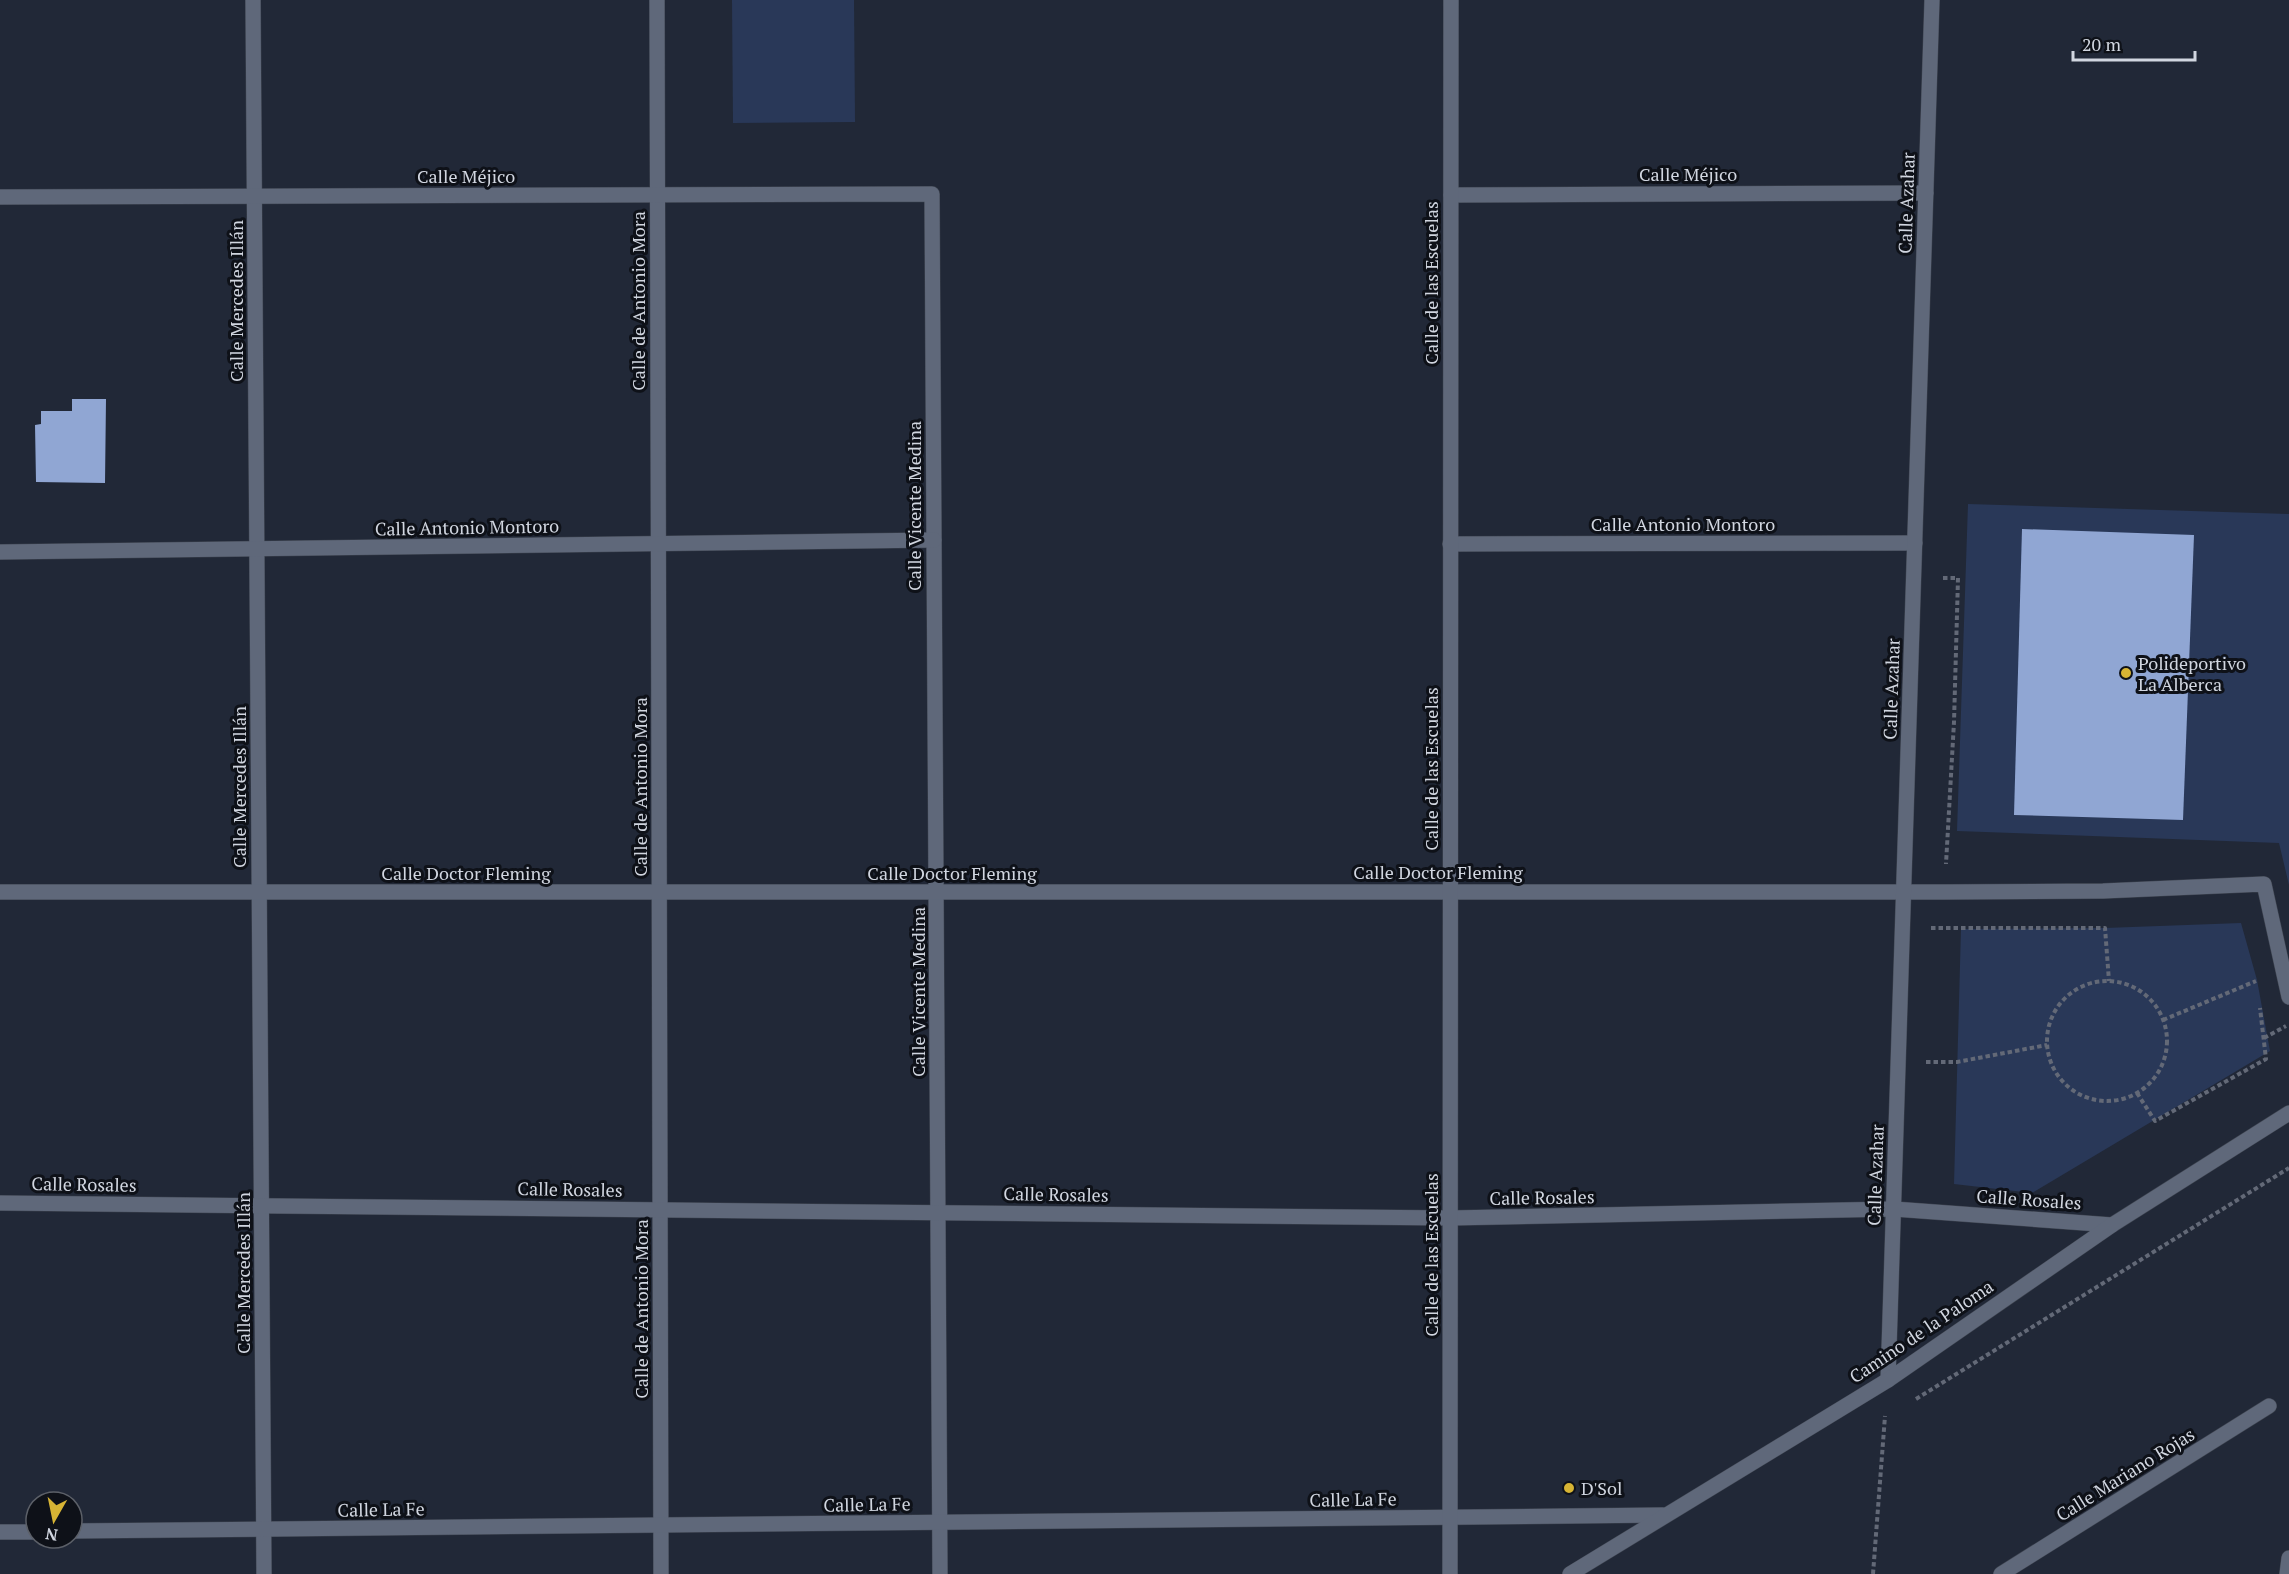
<svg xmlns="http://www.w3.org/2000/svg" width="2289" height="1574" font-family="'PT Serif',serif">
	<style>
		.green { fill: #293858 }
		.building { fill: #90a6d3 }
		.lines { fill: none; stroke-linecap: round; stroke-linejoin: round }
		.service-casing { stroke: #3e4450; stroke-width: 16 }
		.minor-casing { stroke: #3e4450; stroke-width: 16 }
		.path { stroke: #636977; stroke-width: 4; stroke-dasharray: 4.5 3; stroke-linecap: butt }
		.service { stroke: #5f687a; stroke-width: 15 }
		.minor { stroke: #5f687a; stroke-width: 15 }
		.poi-dot { fill: #d7b434; stroke: #0e1118; stroke-width: 2 }
		.labels { text-anchor: middle; dominant-baseline: central; stroke-width: 6; stroke-linejoin: round; paint-order: stroke }
		.street-label { font-size: 18px; fill: #d1d6e0; stroke: #0e1118 }
		.poi-label { font-size: 18px; fill: #d1d6e0; stroke: #0e1118; text-anchor: start }
	</style>
	<rect width="100%" height="100%" fill="#212837"/>
	<!-- green -->
	<g class="green">
		<path d="M 732,0 L 854,0 L 855,122 L 733,123 Z"/>
		<path d="M 1968,504 L 2289,514 L 2289,885 L 2279,843 L 1957,831 Z"/>
		<path d="M 2241,923 L 2257,980 L 2270,1051 L 2032,1193 L 1954,1184 L 1961,929 L 2105,928 Z"/>
	</g>
	<!-- building -->
	<g class="building">
		<path d="M 72,399 L 106,399 L 105,483 L 36,482 L 35,425 L 41,424 L 41,411 L 72,411 Z"/>
		<path d="M 2022,529 L 2194,535 L 2183,820 L 2014,815 Z"/>
	</g>
	<g class="lines">
		<defs>
			<path id="service" d="M 2287,1574 L 2289,1558"/>
			<g id="minor">
				<path d="M 253,0 L 264,1574"/>
				<path d="M 657,0 L 661,1574"/>
				<path d="M 1451,195 L 1926,193"/>
				<path d="M 0,197 L 932,194 L 940,1574"/>
				<path d="M 1450,544 L 1915,543"/>
				<path d="M 0,552 L 934,540"/>
				<path d="M 0,892 L 1944,892 L 2103,891 L 2264,884 L 2289,997"/>
				<path d="M 0,1203 L 1450,1218 L 1894,1209 L 2112,1225"/>
				<path d="M 1888,1380 L 1932,0"/>
				<path d="M 72,1531 L 1663,1515"/>
				<path d="M 0,1532 L 36,1532"/>
				<path d="M 1450,1574 L 1451,0"/>
				<path d="M 1570,1574 L 1888,1380 L 2112,1225 L 2289,1113"/>
				<path d="M 2001,1574 L 2269,1406"/>
			</g>
		</defs>
		<!-- service casing -->
		<use href="#service" class="service-casing"/>
		<!-- minor casing -->
		<use href="#minor" class="minor-casing"/>
		<!-- path -->
		<g class="path">
			<path d="M 1943,578 L 1958,578 L 1954,722 L 1946,864"/>
			<path d="M 1931,928 L 2105,928 L 2109,981"/>
			<circle cx="2107" cy="1041" r="60"/>
			<path d="M 2163,1020 L 2256,981"/>
			<path d="M 2264,1038 L 2286,1026"/>
			<path d="M 1926,1062 L 1957,1062 L 2047,1045"/>
			<path d="M 2137,1093 L 2155,1121 L 2266,1059 L 2260,1008"/>
			<path d="M 1916,1399 L 2289,1168"/>
			<path d="M 1873,1574 L 1885,1416"/>
		</g>
		<!-- service -->
		<use href="#service" class="service"/>
		<!-- minor -->
		<use href="#minor" class="minor"/>
	</g>
	<!-- markers -->
	<g class="poi-dot">
		<circle cx="2126" cy="673" r="6"/>
		<circle cx="1569" cy="1488" r="6"/>
	</g>
	<g class="labels">
		<!-- street labels -->
		<g class="street-label">
			<text x="1688" y="174">Calle Méjico</text>
			<text x="466" y="176">Calle Méjico</text>
			<text transform="translate(1906 203) rotate(-88)">Calle Azahar</text>
			<text transform="translate(1431 283) rotate(-90)">Calle de las Escuelas</text>
			<text transform="translate(236 301) rotate(-90)">Calle Mercedes Illán</text>
			<text transform="translate(638 301) rotate(-90)">Calle de Antonio Mora</text>
			<text transform="translate(914 506) rotate(-90)">Calle Vicente Medina</text>
			<text x="1683" y="524">Calle Antonio Montoro</text>
			<text transform="translate(467 527) rotate(-1)">Calle Antonio Montoro</text>
			<text transform="translate(1891 689) rotate(-88)">Calle Azahar</text>
			<text transform="translate(1431 769) rotate(-90)">Calle de las Escuelas</text>
			<text transform="translate(239 787) rotate(-90)">Calle Mercedes Illán</text>
			<text transform="translate(640 787) rotate(-90)">Calle de Antonio Mora</text>
			<text x="1438" y="872">Calle Doctor Fleming</text>
			<text x="466" y="873">Calle Doctor Fleming</text>
			<text x="952" y="873">Calle Doctor Fleming</text>
			<text transform="translate(918 992) rotate(-90)">Calle Vicente Medina</text>
			<text transform="translate(1875 1175) rotate(-88)">Calle Azahar</text>
			<text transform="translate(84 1184) rotate(1)">Calle Rosales</text>
			<text transform="translate(570 1189) rotate(1)">Calle Rosales</text>
			<text transform="translate(1056 1194) rotate(1)">Calle Rosales</text>
			<text transform="translate(1542 1197) rotate(-1)">Calle Rosales</text>
			<text transform="translate(2029 1199) rotate(4)">Calle Rosales</text>
			<text transform="translate(1431 1255) rotate(-90)">Calle de las Escuelas</text>
			<text transform="translate(243 1273) rotate(-90)">Calle Mercedes Illán</text>
			<text transform="translate(641 1309) rotate(-90)">Calle de Antonio Mora</text>
			<text transform="translate(1921 1331) rotate(-34)">Camino de la Paloma</text>
			<text transform="translate(2125 1474) rotate(-32)">Calle Mariano Rojas</text>
			<text transform="translate(1353 1499) rotate(-1)">Calle La Fe</text>
			<text transform="translate(867 1504) rotate(-1)">Calle La Fe</text>
			<text transform="translate(381 1509) rotate(-1)">Calle La Fe</text>
		</g>
		<!-- poi labels -->
		<g class="poi-label">
			<text x="2138" y="663">Polideportivo<tspan x="2138" dy="21">La Alberca</tspan></text>
			<text x="1581" y="1488">D'Sol</text>
		</g>
	</g>
	<!-- north arrow -->
	<g transform="translate(54 1520) rotate(189)"><circle r="28" fill="#0e1118" stroke="#5c6068" stroke-width="1.5"/>
	<path d="M0-4.5L10 22L0 15L-10 22Z" fill="#d7b434"/>
	<text y="-9" font-size="16" font-weight="bold" text-anchor="middle" fill="#d1d6e0">N</text>
	</g>
	<!-- scale -->
	<path d="M2073 51v9h122v-9" fill="none" stroke="#d1d6e0" stroke-width="3"/>
	<text x="2082" y="51" font-size="18" fill="#d1d6e0" stroke="#0e1118" stroke-width="4.5" paint-order="stroke">20 m</text>
</svg>
